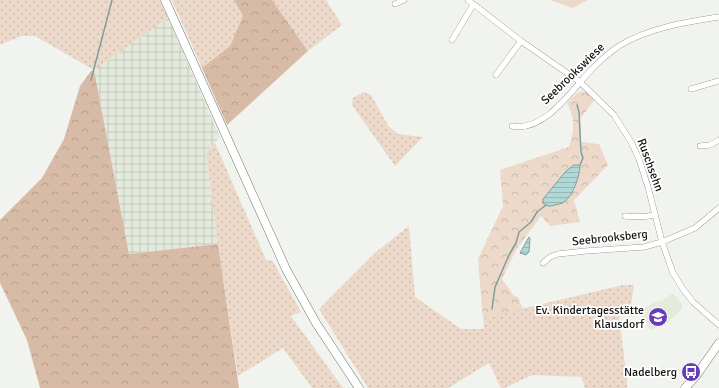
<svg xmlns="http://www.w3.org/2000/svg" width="719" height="388" font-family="Signika,sans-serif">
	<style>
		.built { fill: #e4eadc }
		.industrial { fill: url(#industrial-grid) }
		.grass { fill: url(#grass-dots) }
		.forest { fill: url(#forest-crowns) }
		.park { fill: url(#park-crowns) }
		.garden { fill: #ecd9ca }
		.water { fill: url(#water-rules); stroke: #819e9c }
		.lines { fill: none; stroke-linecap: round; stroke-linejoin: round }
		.stream { stroke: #819e9c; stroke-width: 1.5 }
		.street-casing { stroke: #70736d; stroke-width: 6 }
		.secondary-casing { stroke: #70736d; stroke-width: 9 }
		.street { stroke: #fff; stroke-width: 5.5 }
		.secondary { stroke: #fff; stroke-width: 8 }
		.labels { text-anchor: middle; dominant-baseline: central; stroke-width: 3.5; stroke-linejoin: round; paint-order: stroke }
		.street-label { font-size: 12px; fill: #151614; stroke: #fff }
		.poi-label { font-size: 12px; fill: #151614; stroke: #fff; text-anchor: end }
	</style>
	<defs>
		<pattern id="industrial-grid" width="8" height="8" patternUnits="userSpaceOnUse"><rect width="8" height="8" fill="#e4eadc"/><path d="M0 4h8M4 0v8" fill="none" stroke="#c3c8bc"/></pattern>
		<pattern id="grass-dots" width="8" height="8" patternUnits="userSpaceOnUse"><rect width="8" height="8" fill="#ecd9ca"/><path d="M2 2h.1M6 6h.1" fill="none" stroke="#cabaad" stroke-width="1.8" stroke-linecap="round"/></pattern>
		<pattern id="forest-crowns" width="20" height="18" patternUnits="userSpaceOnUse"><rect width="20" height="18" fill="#d7bba6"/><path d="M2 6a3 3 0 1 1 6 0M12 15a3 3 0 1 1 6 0" fill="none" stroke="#b8a08e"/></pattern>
		<pattern id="park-crowns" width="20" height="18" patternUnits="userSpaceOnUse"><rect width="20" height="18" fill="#ecd9ca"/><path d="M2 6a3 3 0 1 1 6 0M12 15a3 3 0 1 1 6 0" fill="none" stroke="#cabaad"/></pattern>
		<pattern id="water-rules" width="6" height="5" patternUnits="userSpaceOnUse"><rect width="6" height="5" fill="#afd8d7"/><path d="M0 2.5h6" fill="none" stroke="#96b9b8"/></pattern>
	</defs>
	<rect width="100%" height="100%" fill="#f1f4ee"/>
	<!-- built -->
	<path class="built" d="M 673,293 L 682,304 L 682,309 L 667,323 L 650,330 L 639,311 L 655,302 L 662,301 Z"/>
	<!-- industrial -->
	<path class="industrial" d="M 168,18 L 220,137 L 206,152 L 218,244 L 129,254 L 94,70 Z"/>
	<!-- grass -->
	<g class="grass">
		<path d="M 0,0 L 160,0 L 168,18 L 94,70 L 35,36 L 21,36 L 0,45 Z"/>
		<path d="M 172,0 L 234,0 L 243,16 L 230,46 L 202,68 Z"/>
		<path d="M 272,0 L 326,0 L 342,25 L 308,51 Z"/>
		<path d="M 363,92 L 371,95 L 389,127 L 398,134 L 423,137 L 395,166 L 352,105 L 353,98 Z"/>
		<path d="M 215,143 L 266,260 L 272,260 L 301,312 L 291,316 L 343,388 L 312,388 L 283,348 L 238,376 L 218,244 L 206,152 Z"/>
		<path d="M 409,226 L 415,297 L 461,329 L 484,329 L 483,318 L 623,285 L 634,285 L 631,305 L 618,308 L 627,379 L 627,388 L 585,388 L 581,377 L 532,375 L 505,388 L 501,388 L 489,363 L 448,388 L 368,388 L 319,309 L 376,252 Z"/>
	</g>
	<!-- forest -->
	<g class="forest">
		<path d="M 234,0 L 272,0 L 308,51 L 227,125 L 202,68 L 230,46 L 243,16 Z"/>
		<path d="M 94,70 L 129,254 L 218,244 L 239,388 L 40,388 L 27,340 L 0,283 L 0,220 L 42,178 L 64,139 L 80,86 L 91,71 Z"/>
	</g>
	<!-- park -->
	<path class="park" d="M 581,91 L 587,93 L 595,99 L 580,119 L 581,130 L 581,142 L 599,144 L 608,165 L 574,200 L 580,222 L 550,226 L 541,216 L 516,250 L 502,279 L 514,296 L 518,297 L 523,309 L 483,318 L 478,259 L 503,206 L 500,170 L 569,147 C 574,130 576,120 567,103 L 576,94 Z"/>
	<!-- garden -->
	<path class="garden" d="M 550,0 L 588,0 L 573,8 Z"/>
	<!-- water -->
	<g class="water">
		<path d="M 574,165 L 580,165 C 580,176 573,196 564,202 C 562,204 557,204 555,205 C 550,207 547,206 543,203 L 543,199 L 566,171 Z"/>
		<path d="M 529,237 L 530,239 L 529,252 L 526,255 L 520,253 Z"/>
	</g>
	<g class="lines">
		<!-- stream -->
		<g class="stream">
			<path d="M 91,80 L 112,0"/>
			<path d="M 577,105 L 579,112 L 581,152 L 583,158 L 580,165"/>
			<path d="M 492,309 L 495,287 L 509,255 L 516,243 L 519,232 L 531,222 L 537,212 L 546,205"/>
		</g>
		<defs>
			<g id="street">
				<path d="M 468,0 L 521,41 L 580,82 L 614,115 L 631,142 L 639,159 L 648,187 L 662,242 L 673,273 L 683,289 L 693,302 L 719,325"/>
				<path d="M 395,4 L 404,0"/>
				<path d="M 452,40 L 473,5"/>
				<path d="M 496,75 L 521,41"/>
				<path d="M 691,89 L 719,81"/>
				<path d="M 512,126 C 545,133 573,88 593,68 C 601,60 610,52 619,46 C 648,28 686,22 719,17"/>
				<path d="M 700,146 L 710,145 L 719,140"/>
				<path d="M 625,216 C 635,217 645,217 655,215"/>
				<path d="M 543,263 L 550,257 L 558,254 L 586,251 L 644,247 L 662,242 L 695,228 L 719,208"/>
			</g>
			<g id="secondary">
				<path d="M 165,0 L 286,269 L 316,323 L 359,388"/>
				<path d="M 685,388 L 696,376 L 719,343"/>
			</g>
		</defs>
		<!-- street casing -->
		<use href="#street" class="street-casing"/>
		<!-- secondary casing -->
		<use href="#secondary" class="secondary-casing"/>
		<!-- street -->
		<use href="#street" class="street"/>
		<!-- secondary -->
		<use href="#secondary" class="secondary"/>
	</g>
	<!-- icons -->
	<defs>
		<symbol id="school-disc" viewBox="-11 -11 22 22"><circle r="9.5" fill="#663db6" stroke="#fff"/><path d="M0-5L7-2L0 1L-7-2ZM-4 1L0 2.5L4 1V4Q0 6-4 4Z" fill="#fff"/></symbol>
		<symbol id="bus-disc" viewBox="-11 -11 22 22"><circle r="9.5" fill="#663db6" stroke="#fff"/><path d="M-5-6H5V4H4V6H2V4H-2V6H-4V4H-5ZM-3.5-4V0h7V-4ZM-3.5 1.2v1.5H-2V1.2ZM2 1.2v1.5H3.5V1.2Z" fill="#fff"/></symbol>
	</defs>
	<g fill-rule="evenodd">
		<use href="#school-disc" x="647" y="306" width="22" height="22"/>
		<use href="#bus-disc" x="680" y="361" width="22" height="22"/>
	</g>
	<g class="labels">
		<!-- street labels -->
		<g class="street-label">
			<text transform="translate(573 74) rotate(-44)">Seebrookswiese</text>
			<text transform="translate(650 165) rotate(70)">Ruschsehn</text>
			<text transform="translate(610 238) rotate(-6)">Seebrooksberg</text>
		</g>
		<!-- poi labels -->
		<g class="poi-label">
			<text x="644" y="310">Ev. Kindertagesstätte<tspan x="644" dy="14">Klausdorf</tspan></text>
			<text x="677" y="372">Nadelberg</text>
		</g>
	</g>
</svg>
